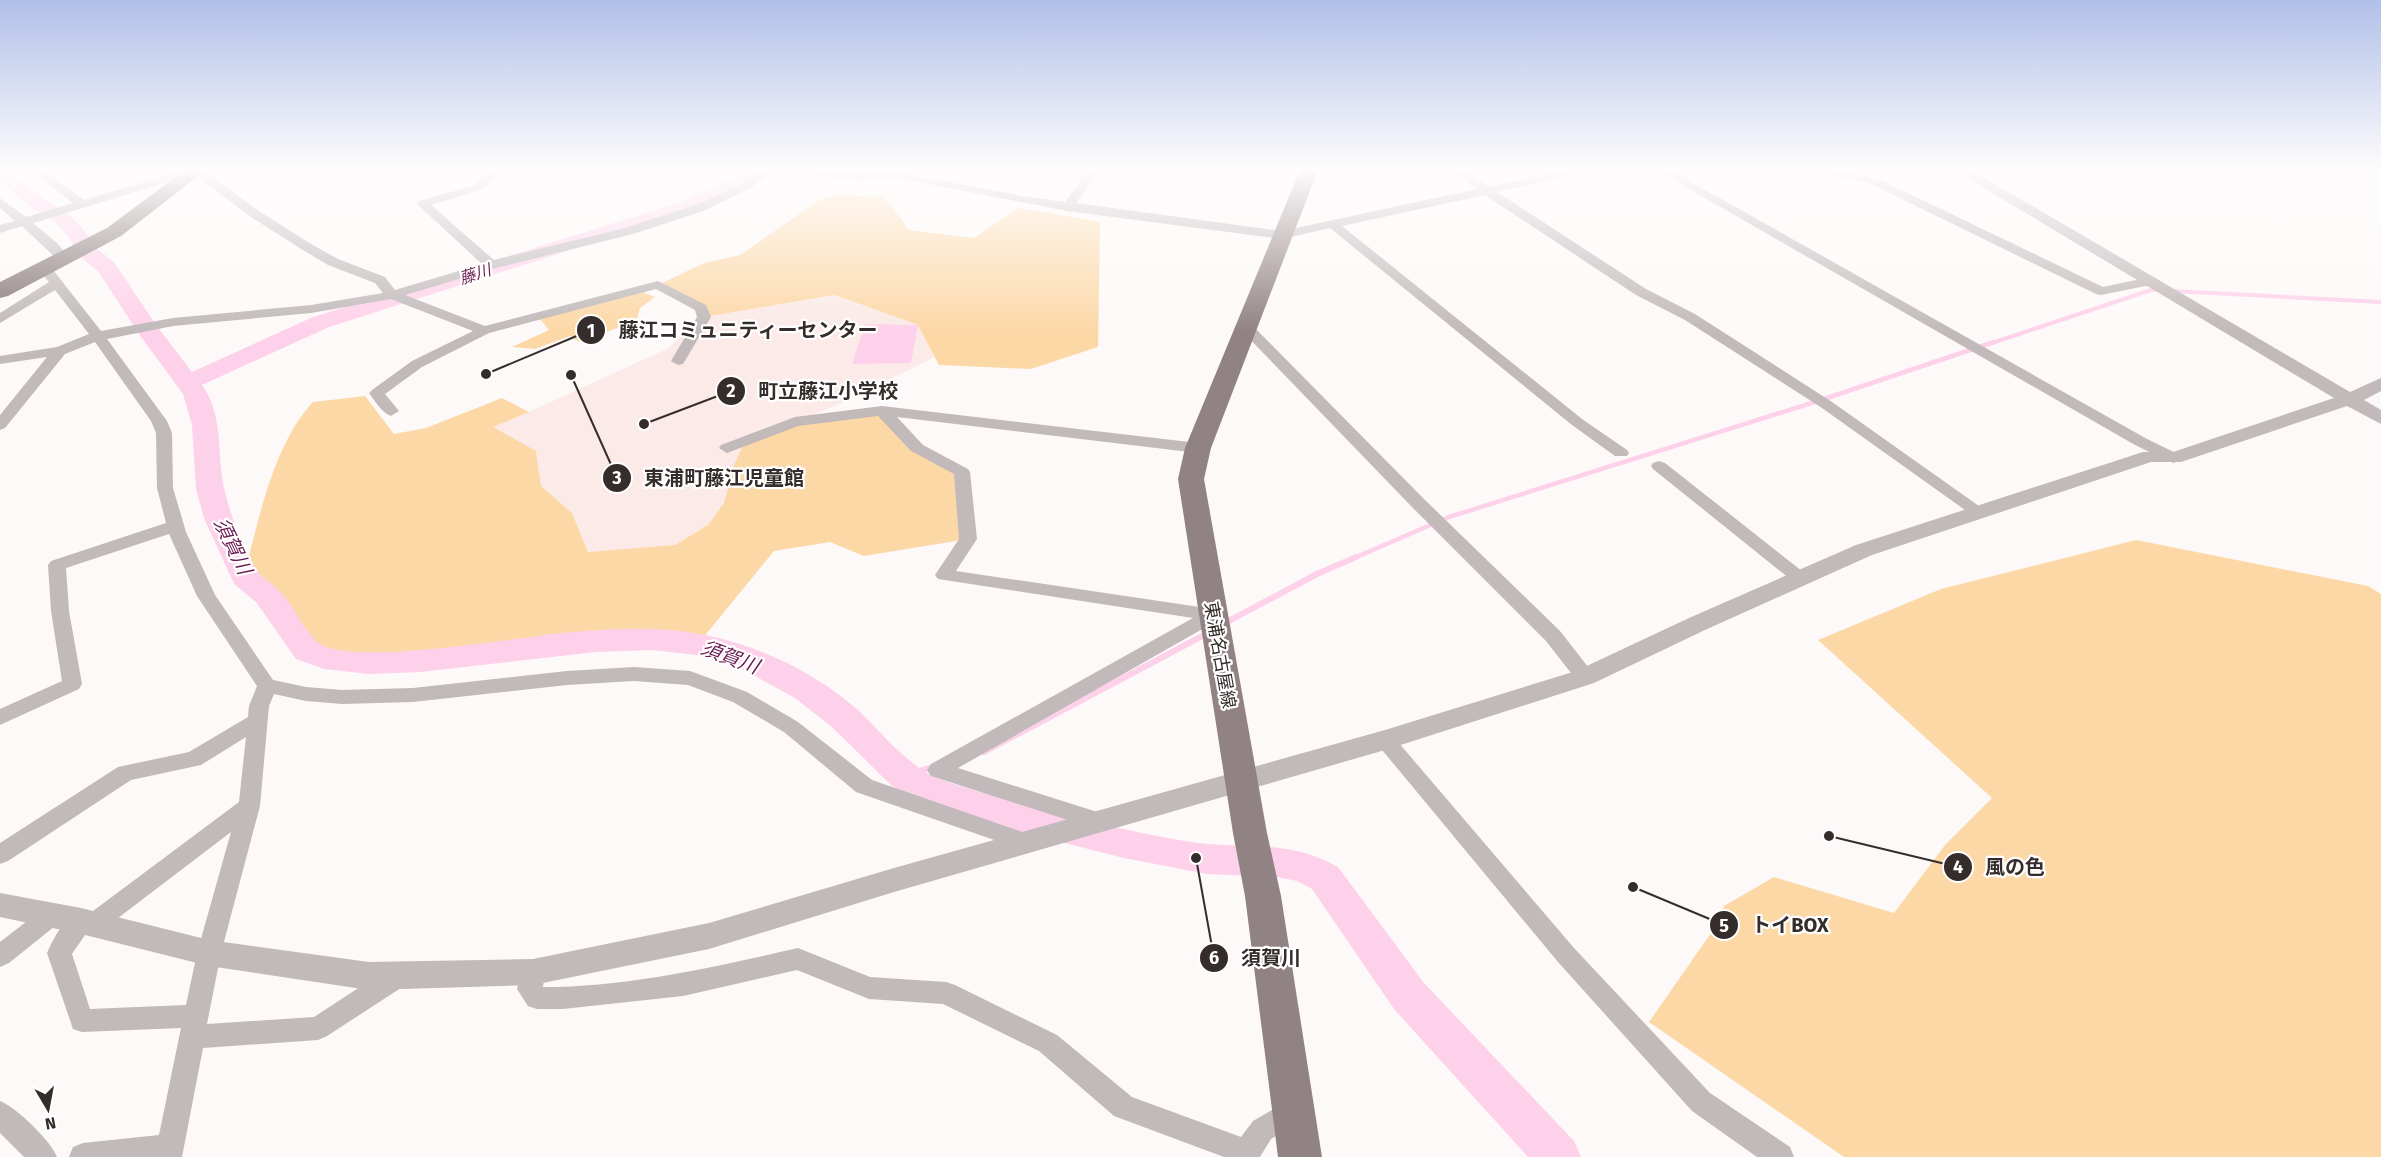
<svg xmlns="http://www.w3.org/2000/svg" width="2381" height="1157" font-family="'Fira Sans','Noto Sans JP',sans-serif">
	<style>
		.built { fill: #fbeae7 }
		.green { fill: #fcd8a7 }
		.water { fill: #fed1ea }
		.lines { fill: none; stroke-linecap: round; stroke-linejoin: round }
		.stream-far2 { stroke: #fed1ea; stroke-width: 4 }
		.stream-far1 { stroke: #fed1ea; stroke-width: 4.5 }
		.stream { stroke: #fed1ea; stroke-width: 6 }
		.river { fill: #fed1ea; fill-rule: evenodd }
		.minor { fill: #c1b9ba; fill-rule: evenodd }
		.tertiary { fill: #c1b9ba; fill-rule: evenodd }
		.primary { fill: #918284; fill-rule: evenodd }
		.trunk { fill: #88787a; fill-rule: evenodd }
		.labels { text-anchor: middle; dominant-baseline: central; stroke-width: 4.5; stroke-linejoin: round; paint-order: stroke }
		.far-water-label { font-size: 16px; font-style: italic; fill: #6a194f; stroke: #fff }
		.street-label { font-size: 18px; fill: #352d2c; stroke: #fff }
		.water-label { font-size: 20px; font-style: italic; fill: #6a194f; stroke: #fff }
		.leader { fill: none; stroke: #352d2c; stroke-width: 2 }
		.callout-dot { fill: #352d2c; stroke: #fff; stroke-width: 2 }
		.mark-label { font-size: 18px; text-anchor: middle; font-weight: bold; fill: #fff }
		.callout-label { font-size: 20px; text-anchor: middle; font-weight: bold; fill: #352d2c; stroke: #fff; stroke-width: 4.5; stroke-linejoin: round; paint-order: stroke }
	</style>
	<rect width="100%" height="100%" fill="#fdf9f8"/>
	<!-- built -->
	<path class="built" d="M 835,295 L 918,325 L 936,356 L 847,401 L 795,422 L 734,465 L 724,503 L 708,525 L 675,545 L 588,552 L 572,513 L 541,486 L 536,451 L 492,427 L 529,412 L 667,349 L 704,317 Z"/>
	<!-- green -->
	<g class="green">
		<path d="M 834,195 L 884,197 L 909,230 L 974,238 L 1018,208 L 1100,222 L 1098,347 L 1031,369 L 939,365 L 918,325 L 835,295 L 704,317 L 701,308 L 658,285 L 704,263 L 740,255 L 818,201 Z"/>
		<path d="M 643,292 L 655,297 L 640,308 L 636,321 L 579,342 L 570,336 L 535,349 L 512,347 L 549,330 L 539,318 Z"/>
		<path d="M 365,396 L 394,434 L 426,428 L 502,398 L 529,412 L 493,427 L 536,451 L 541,486 L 572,513 L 588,552 L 675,545 L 708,525 L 724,503 L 734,465 L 744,443 L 795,422 L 882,411 L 917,448 L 961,471 L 968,539 L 864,556 L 830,542 L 774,551 L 698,644 L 626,641 L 546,646 L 418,662 L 306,649 L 244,575 C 259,519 273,445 313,402 Z"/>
		<path d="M 2136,540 L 2368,586 L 2381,594 L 2381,1157 L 1844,1157 L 1649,1022 L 1718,923 L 1724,906 L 1774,877 L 1894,913 L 1945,845 L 1992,798 L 1818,640 L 1941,589 Z"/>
	</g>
	<!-- water -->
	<path class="water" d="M 865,324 L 918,325 L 911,363 L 852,364 Z"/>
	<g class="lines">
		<!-- stream-far2 -->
		<g class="stream-far2">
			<path d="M 2173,291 L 2381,302"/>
			<path d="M 1989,344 L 2151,290 L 2161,290"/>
		</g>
		<!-- stream-far1 -->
		<path class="stream-far1" d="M 1352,559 L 1449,517 L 1821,400 L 1994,342"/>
		<!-- stream -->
		<g class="stream">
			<path d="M 1225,623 L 1317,574 L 1356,557"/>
			<path d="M 984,752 L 1206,634"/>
			<path d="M 904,776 L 932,767"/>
		</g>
		<!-- river -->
		<path class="river" d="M 0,170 L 9,170 L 49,202 L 68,213 L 83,229 L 96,248 L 114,262 L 156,325 L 192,372 L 313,317 L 682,202 L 749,170 L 774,170 L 772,174 L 696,210 L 329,327 L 202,385 C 225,417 216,457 225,492 C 229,511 247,560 260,574 C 268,582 277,587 285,597 C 295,611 305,630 317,642 C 346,668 519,637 562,633 C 592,630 622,628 652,629 C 726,631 803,661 859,711 C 884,735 905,763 937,778 C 962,788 990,794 1016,801 C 1073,817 1132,833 1191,842 C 1246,850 1286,838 1338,867 L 1424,983 L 1574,1141 L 1581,1157 L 1528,1157 L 1394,1009 L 1312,889 L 1297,881 L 1277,877 L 1207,874 L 1124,858 L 1025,833 L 915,799 L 892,786 L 832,727 L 795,698 L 744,670 L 705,656 L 652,650 L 596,652 L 421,672 L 369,674 L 324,669 L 296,659 L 256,602 L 234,584 L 204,518 L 196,489 L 192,425 L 183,394 L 139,334 L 98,271 L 80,257 L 68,236 L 54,221 L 35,210 L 0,182 Z"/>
		<!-- minor -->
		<g class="minor">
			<path d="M 30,170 L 43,170 L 84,200 L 184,170 L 203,170 L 259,211 L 311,244 L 338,259 L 385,277 L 395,290 L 482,264 L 417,204 L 419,201 L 475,185 L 488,170 L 503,170 L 483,189 L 431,205 L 494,260 L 625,228 L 695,205 L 741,185 L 761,170 L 774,170 L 749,189 L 703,211 L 633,234 L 496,268 L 405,295 L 485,326 L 658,281 L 706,305 L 711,317 L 683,364 L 678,365 L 671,361 L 697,317 L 695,310 L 656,289 L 489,333 L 422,367 L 385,394 L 399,411 L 391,416 C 382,413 375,401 369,393 L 372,390 L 412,361 L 473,331 L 391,299 L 311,313 L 173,326 L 107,339 L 167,421 L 172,433 L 173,488 L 186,532 L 215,595 L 273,680 L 306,687 L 342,690 L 413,688 L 567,671 L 634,667 L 690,671 L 747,692 L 798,722 L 872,780 L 1034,836 L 1037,842 L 1034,848 L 1026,851 L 856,792 L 784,732 L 733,702 L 688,685 L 634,681 L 567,685 L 413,702 L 342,704 L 306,701 L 274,694 L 269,706 L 260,806 L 221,953 L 207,1024 L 314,1017 L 389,968 L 398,965 L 407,968 L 410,976 L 407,984 L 327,1036 L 318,1040 L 203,1048 L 182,1157 L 69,1157 L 73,1147 L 83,1143 L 159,1135 L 181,1028 L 82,1032 L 73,1029 L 47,953 C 54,937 69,907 89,914 L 239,802 L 246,737 L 201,765 L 131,780 L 8,861 L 0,864 L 0,843 L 118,767 L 189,752 L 248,717 L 249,706 L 257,686 L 197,596 L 169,534 L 66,568 L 69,611 L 82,684 L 79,689 L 0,725 L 0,709 L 62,681 L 51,611 L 48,565 L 51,561 L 166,523 L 157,488 L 156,433 L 151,421 L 95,342 L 65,354 L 5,428 L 0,430 L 0,415 L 47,357 L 0,364 L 0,356 L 57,347 L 89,334 L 55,290 L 0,323 L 0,313 L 49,282 L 38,269 L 45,265 L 50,266 L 101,331 L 173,318 L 311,305 L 383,293 L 375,283 L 328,265 L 303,250 L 251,217 L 194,174 L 33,223 L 57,243 L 71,259 L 70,262 L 60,262 L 22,226 L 0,233 L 0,225 L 15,221 L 0,208 L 0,198 L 26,217 L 73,203 ZM 231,832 L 197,953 L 186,1005 L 90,1009 L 72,954 L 87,932 L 93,934 L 101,931 Z"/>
			<path d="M 792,170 L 828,170 L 858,174 L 903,173 L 1023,196 L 1065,202 L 1088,170 L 1100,170 L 1076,203 L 1282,231 L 1477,189 L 1450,170 L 1464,170 L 1489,187 L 1566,170 L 1588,170 L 1582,173 L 1497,192 L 1646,289 L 1695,314 L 1832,402 L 1986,511 L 1984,515 L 1972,515 L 1822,408 L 1685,320 L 1636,295 L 1485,195 L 1342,226 L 1582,419 L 1627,450 L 1629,453 L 1627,456 L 1615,456 L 1572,425 L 1330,228 L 1282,239 L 1067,211 L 903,179 L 858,180 L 798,173 Z"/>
			<path d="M 1656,170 L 1670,170 L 2147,439 L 2180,455 L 2182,458 L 2174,463 L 2168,461 L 2135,445 Z"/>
			<path d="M 1819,170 L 1841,170 L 1879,179 L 2103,287 L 2150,277 L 2157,281 L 2150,285 L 2101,295 L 2096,294 L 1871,184 L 1821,172 Z"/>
			<path d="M 1246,323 L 1251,324 L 1424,499 L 1560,631 L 1592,672 L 1595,677 L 1592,682 L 1585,684 L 1578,682 L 1546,641 L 1412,507 L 1241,330 L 1239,327 Z"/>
			<path d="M 882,406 L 1198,443 L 1206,448 L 1198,453 L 897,417 L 923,445 L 968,469 L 970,472 L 977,539 L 956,571 L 1213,609 L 1220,611 L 1222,615 L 1220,619 L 958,768 L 1110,816 L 1113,822 L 1110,828 L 1102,831 L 931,776 L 927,770 L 931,764 L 1193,618 L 938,579 L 935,575 L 959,539 L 954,474 L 911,451 L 878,416 L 798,426 L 727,453 L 719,448 L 721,445 L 795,417 Z"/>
			<path d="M 1659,461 L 1665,463 L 1807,575 L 1810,579 L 1807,583 L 1795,583 L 1653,469 L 1651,466 L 1653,463 Z"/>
			<path d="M 1385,732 L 1392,735 L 1574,948 L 1710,1093 L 1790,1147 L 1794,1157 L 1757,1157 L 1692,1111 L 1558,962 L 1378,745 L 1375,740 L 1378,735 Z"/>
			<path d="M 52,905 L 60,908 L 64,915 L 60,922 L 9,963 L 0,967 L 0,942 L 44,908 Z"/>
			<path d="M 798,948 L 870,977 L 946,982 L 955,985 L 1057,1035 L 1132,1097 L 1241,1137 L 1253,1121 L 1293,1098 L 1302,1102 L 1306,1111 L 1302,1120 L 1271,1139 L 1260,1157 L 1224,1157 L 1114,1116 L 1039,1051 L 943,1004 L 869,999 L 797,970 L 683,996 L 563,1009 L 537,1009 L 528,1006 L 517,989 L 524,964 L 533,961 L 542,964 L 545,972 L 543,987 C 629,987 714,967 798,948 Z"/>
			<path d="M 0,1101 C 17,1108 50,1140 57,1157 L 24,1157 L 0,1133 Z"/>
		</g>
		<!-- tertiary -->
		<path class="tertiary" d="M 1954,170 L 1971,170 L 2350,392 L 2381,378 L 2381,391 L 2364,400 L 2381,410 L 2381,424 L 2347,406 L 2181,462 L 2151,462 L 1872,555 L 1705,630 L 1594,683 L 1385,750 L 894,892 L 709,949 L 533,985 L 369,990 L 209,966 L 81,934 L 0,917 L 0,893 L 81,908 L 209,940 L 369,962 L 533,959 L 709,923 L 894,868 L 1385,730 L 1576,671 L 1689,618 L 1856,545 L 2143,452 L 2173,452 L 2334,398 Z"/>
		<!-- primary -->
		<path class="primary" d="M 1300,170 L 1318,170 L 1211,448 L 1204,479 L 1267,833 L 1281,896 L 1322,1157 L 1278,1157 L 1245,896 L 1233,833 L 1178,479 L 1185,448 Z"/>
		<!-- trunk -->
		<path class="trunk" d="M 185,170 L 206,170 L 121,236 L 8,296 L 0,298 L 0,282 L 107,228 Z"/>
	</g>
	<!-- sky -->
	<linearGradient id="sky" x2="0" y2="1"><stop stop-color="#b1c0e9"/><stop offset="0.51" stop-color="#fefcfc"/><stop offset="1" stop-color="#fefcfc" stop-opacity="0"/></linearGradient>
	<rect width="2381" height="332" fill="url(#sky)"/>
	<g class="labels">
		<!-- far-water labels -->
		<g class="far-water-label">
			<text transform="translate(475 274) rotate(-18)">藤川</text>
		</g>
		<!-- street labels -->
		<g class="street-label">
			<text transform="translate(1220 655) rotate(80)">東浦名古屋線</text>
		</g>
		<!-- water labels -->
		<g class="water-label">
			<text transform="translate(233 546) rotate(64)">須賀川</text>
			<text transform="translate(730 657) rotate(20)">須賀川</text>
		</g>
	</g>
	<!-- callouts -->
	<path class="leader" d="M486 374L591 330M644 424L731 391M571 375L617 478M1829 836L1958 867M1633 887L1724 925M1196 858L1214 958"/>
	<g class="callout-dot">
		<circle cx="486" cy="374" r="6"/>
		<circle cx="644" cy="424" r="6"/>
		<circle cx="571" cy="375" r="6"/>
		<circle cx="1829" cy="836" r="6"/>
		<circle cx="1633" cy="887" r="6"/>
		<circle cx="1196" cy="858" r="6"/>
		<circle cx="591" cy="330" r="15"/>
		<circle cx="731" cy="391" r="15"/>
		<circle cx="617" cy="478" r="15"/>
		<circle cx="1958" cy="867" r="15"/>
		<circle cx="1724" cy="925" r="15"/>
		<circle cx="1214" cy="958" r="15"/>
	</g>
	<g class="mark-label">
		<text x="591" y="337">1</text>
		<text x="731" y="397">2</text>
		<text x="617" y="484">3</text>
		<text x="1958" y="873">4</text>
		<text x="1724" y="932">5</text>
		<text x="1214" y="964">6</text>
	</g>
	<g class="callout-label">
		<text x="748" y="337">藤江コミュニティーセンター</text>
		<text x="828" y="398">町立藤江小学校</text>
		<text x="724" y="485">東浦町藤江児童館</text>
		<text x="2015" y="874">風の色</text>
		<text x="1790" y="932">トイBOX</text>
		<text x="1271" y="965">須賀川</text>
	</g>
	<!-- north arrow -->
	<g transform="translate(48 1109) rotate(170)" stroke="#ffffff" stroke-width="4.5" paint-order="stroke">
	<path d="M0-4.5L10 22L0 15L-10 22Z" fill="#352d2c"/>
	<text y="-9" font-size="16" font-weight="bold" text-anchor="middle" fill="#352d2c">N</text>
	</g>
</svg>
